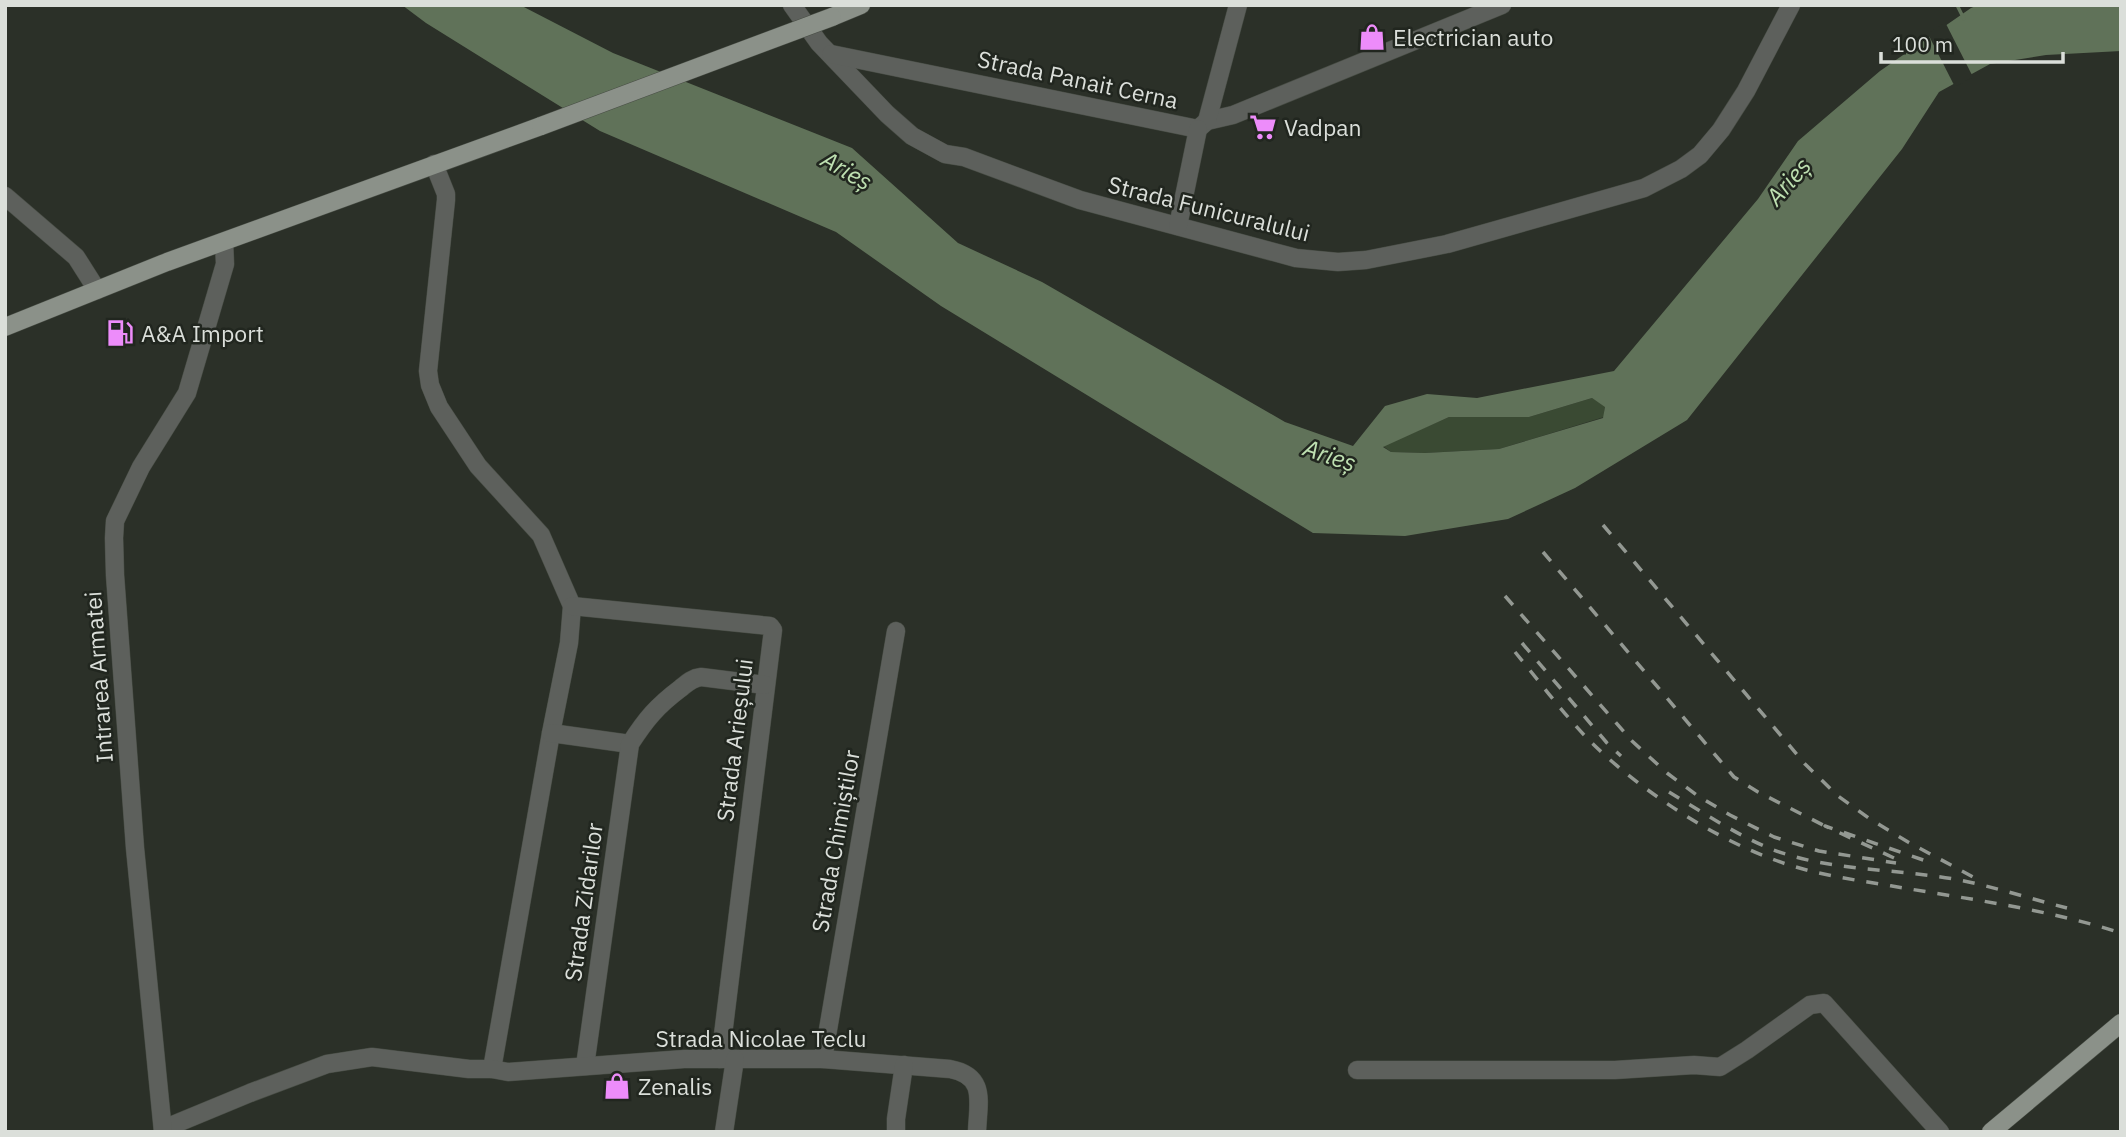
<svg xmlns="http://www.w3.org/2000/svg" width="2126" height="1137" font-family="'IBM Plex Sans',sans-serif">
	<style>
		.green { fill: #3a4a33 }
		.water { fill: #607259; fill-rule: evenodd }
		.pier { fill: #2b3028 }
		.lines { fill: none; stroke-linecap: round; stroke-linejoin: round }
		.stream { stroke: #607259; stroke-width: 3.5 }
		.minor-casing { stroke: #474c44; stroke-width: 19 }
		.major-casing { stroke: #474c44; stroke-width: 19 }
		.minor { stroke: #5d605c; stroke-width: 18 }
		.major { stroke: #8b9189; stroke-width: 18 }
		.rail { stroke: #939892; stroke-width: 3.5; stroke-dasharray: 12 12; stroke-linecap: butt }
		.major-bridge-casing { stroke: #474c44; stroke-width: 19; stroke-linecap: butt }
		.major-bridge { stroke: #8b9189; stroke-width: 18 }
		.labels { text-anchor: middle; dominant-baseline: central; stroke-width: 5; stroke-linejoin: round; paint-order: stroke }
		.poi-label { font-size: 23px; fill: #dbdfda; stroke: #21261f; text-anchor: start }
		.street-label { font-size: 23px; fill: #dbdfda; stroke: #21261f }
		.water-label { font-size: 24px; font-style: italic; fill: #bee0b1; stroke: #21261f }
	</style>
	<rect width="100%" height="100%" fill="#2b3028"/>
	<!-- green -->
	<path class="green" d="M 1592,398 L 1605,406 L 1604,417 L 1499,449 L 1425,453 L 1391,452 L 1383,446 L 1449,417 L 1529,417 Z"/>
	<!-- water -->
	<path class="water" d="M 402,5 L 520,5 L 613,53 L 852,148 L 958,243 L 1042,282 L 1285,422 L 1353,446 L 1385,406 L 1427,394 L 1477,398 L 1614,371 L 1758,199 L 1798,141 L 1880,71 L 1971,8 L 1978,5 L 2121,5 L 2121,51 L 2046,55 L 1990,64 L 1939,92 L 1902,149 L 1687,420 L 1575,488 L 1508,519 L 1405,536 L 1313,533 L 941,306 L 836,232 L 600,131 L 426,23 ZM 1592,398 L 1605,407 L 1603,418 L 1499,449 L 1425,453 L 1391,452 L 1383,447 L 1449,417 L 1529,417 Z"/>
	<!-- pier -->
	<path class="pier" d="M 1945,22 L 1973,77 L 1955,87 L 1928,34 Z"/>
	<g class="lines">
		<!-- stream -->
		<path class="stream" d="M 1957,5 L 1964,19"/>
		<defs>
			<g id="minor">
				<path d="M 792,5 L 819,43 L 887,114 L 912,136 L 945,154 L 964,157 L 1080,200 L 1296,258 L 1338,262 L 1366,260 L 1447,244 L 1644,188 L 1681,169 L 1700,155 L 1721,130 L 1746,91 L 1791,5"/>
				<path d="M 831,54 L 1198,129 L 1207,121 L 1233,115 L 1502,5"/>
				<path d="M 1207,121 L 1238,5"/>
				<path d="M 434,164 L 446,194 L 446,200 L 428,371 L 430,385 L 439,407 L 478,466 L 541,535 L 572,606 L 569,643 L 551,733 L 492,1069"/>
				<path d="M 5,196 L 76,257 L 97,290"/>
				<path d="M 1178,226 L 1198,129"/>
				<path d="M 572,606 L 770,626 L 773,630 L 720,1059"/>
				<path d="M 551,733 L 630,744"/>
				<path d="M 823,1059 L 896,631"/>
				<path d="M 585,1066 L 630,744 C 646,719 657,706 681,688 C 687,683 692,678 701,677 L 765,685"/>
				<path d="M 1357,1070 L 1615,1070 L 1694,1065 L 1720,1067 L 1747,1050 L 1810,1005 L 1824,1003 L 1940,1132"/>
				<path d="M 163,1129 L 250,1093 L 327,1064 L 372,1057 L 469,1069 L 492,1069 L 508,1072 L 684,1059 L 823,1059 L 950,1069 C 987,1076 978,1102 977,1132"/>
				<path d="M 163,1132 L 135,848 L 115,575 L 114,538 L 115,521 L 141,467 L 187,393 L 225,264 L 224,242"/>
				<path d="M 724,1132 L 735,1059"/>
				<path d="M 896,1132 L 896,1119 L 904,1065"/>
			</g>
			<g id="major">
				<path d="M 832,17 L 861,5"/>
				<path d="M 5,327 L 167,262 L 541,126"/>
				<path d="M 1991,1132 L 2121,1023"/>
			</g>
		</defs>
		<!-- minor casing -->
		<use href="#minor" class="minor-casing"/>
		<!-- major casing -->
		<use href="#major" class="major-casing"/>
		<!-- minor -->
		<use href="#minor" class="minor"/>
		<!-- major -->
		<use href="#major" class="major"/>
		<!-- rail -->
		<g class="rail">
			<path d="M 1603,525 L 1805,764 L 1838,796 L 1870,819 L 1908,842 L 1975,878"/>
			<path d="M 1543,552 L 1734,777 L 1758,792 L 1825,826"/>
			<path d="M 1505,596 L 1632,741 L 1667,773 L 1698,796 L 1730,815 L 1774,837 L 1819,851 L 1896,863"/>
			<path d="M 1522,643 L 1607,743 L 1621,756"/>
			<path d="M 1515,652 C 1540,682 1567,719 1594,745 C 1648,797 1731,850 1803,869 C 1832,877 1862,881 1892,886 C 1968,899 2047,909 2121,933"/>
			<path d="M 1669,792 C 1702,812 1735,834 1771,849 C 1831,872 1896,868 1959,880 C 1995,887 2031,899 2067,908"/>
			<path d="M 1894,858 L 1825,826 L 1929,862"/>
		</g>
		<defs>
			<path id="major-bridge" d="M 541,126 L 832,17"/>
		</defs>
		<!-- major-bridge casing -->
		<use href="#major-bridge" class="major-bridge-casing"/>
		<!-- major-bridge -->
		<use href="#major-bridge" class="major-bridge"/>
	</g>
	<!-- icons -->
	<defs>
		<symbol id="shop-bare" viewBox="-9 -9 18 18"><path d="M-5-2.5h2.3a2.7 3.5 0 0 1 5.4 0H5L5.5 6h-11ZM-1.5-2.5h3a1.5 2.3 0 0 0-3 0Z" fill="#ed8cfa" stroke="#21261f" stroke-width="2.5" paint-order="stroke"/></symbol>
		<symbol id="supermarket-bare" viewBox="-9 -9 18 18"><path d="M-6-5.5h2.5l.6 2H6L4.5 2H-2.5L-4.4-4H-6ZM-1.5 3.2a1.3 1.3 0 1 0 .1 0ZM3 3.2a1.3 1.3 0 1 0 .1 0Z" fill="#ed8cfa" stroke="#21261f" stroke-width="2.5" paint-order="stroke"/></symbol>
		<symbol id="fuel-bare" viewBox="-9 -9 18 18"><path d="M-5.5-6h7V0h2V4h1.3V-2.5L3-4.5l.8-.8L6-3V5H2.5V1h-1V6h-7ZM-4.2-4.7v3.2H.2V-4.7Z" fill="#ed8cfa" stroke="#21261f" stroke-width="2.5" paint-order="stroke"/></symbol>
	</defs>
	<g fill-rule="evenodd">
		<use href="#shop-bare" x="1353" y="18" width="38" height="38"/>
		<use href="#supermarket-bare" x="1244" y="108" width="38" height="38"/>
		<use href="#fuel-bare" x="101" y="314" width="38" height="38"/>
		<use href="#shop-bare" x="598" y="1067" width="38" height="38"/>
	</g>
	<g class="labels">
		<!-- poi labels -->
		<g class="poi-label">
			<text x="1393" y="37">Electrician auto</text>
			<text x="1284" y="127">Vadpan</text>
			<text x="141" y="333">A&amp;A Import</text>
			<text x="638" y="1086">Zenalis</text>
		</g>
		<!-- street labels -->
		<g class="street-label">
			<text transform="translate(1078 79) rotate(12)">Strada Panait Cerna</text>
			<text transform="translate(1209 208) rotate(14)">Strada Funicuralului</text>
			<text transform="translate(98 677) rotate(-94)">Intrarea Armatei</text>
			<text transform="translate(734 740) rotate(-83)">Strada Arieșului</text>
			<text transform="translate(835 841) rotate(-80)">Strada Chimiștilor</text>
			<text transform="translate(583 902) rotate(-82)">Strada Zidarilor</text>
			<text x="761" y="1038">Strada Nicolae Teclu</text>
		</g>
		<!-- water labels -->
		<g class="water-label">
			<text transform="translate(847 170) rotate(30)">Arieș</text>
			<text transform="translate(1788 181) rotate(-49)">Arieș</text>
			<text transform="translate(1330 455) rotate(19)">Arieș</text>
		</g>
	</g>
	<!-- border -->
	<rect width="2126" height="1137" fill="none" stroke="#dbdfda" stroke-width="14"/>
	<!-- scale -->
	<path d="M1881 52v10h182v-10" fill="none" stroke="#dbdfda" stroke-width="3.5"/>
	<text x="1892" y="52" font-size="21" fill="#dbdfda" stroke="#21261f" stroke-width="5" paint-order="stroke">100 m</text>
</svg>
